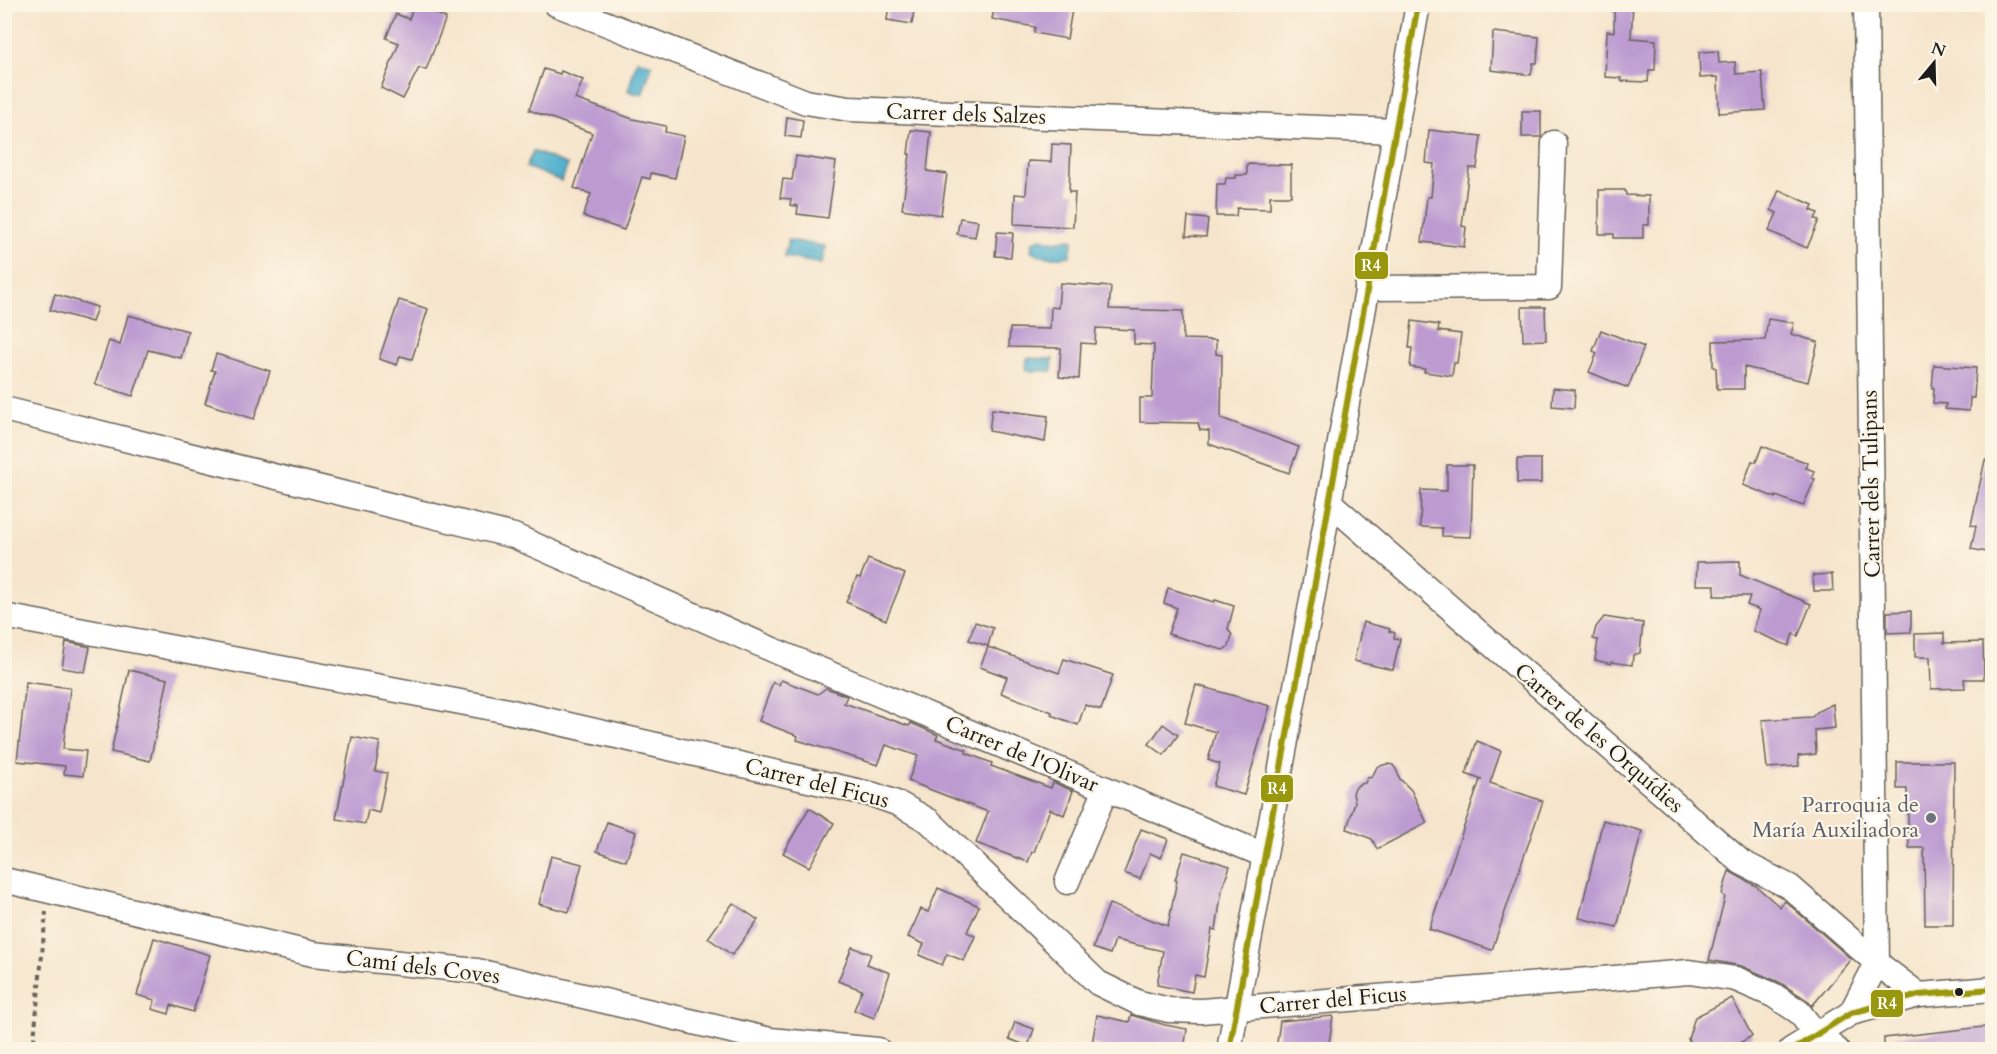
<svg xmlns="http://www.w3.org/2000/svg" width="1997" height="1054" font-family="Cardo,serif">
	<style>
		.water { fill: #4eafcd; stroke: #356674; stroke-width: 1.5 }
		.building { fill: #bd9bd1 }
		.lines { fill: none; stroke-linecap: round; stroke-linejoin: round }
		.minor-casing { stroke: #68625a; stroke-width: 27 }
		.path { stroke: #68625a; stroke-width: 4; stroke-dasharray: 4.5 4.5; stroke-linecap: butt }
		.minor { stroke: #fff; stroke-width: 24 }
		.bus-1-casing { stroke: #fcf5e5; stroke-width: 10 }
		.bus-1 { stroke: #99970d; stroke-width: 6 }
		.worship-dot { fill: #6b7280; stroke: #fcf5e5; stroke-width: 2 }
		.bus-dot { fill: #1c1c1c; stroke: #fcf5e5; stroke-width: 2 }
		.labels { text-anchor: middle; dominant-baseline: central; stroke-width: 4.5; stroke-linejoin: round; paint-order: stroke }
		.street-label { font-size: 22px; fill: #1c1c1c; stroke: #fcf5e5 }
		.worship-label { font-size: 22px; fill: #5b616d; stroke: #fcf5e5; text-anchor: end }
		.line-badge { stroke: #fcf5e5; stroke-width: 2 }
		.badge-label { font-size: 16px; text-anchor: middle; font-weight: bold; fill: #fff }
	</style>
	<rect width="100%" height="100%" fill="#fcf5e5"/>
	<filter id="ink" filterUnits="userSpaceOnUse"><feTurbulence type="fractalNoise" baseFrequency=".0167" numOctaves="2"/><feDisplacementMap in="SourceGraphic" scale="12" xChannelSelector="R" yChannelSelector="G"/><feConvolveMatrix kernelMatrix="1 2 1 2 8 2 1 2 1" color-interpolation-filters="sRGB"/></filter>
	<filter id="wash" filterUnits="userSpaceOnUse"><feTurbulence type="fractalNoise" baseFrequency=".008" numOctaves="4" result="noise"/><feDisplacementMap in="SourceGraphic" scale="24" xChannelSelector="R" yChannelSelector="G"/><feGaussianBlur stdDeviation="1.35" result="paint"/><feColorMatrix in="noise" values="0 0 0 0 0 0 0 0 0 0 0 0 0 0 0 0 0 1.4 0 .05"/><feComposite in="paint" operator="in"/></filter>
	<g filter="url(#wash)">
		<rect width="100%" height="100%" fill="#f6e5cc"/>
		<!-- water -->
		<g class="water">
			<path d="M 637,60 L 652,65 L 642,95 L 628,91 Z"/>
			<path d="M 533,151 L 568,165 L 561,181 L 526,167 Z"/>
			<path d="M 1041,238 L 1055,242 L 1069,239 L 1073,240 C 1074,245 1069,249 1070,256 C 1059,258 1040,259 1031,250 L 1033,242 Z"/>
			<path d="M 788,240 L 825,246 L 822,264 L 784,257 Z"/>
			<path d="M 1027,358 L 1053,359 L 1052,371 L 1026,371 Z"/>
		</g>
		<g id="blocks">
			<!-- building -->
			<g class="building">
				<path d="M 889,4 L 915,4 L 912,24 L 887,20 Z"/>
				<path d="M 995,4 L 1073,4 L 1067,39 L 1034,33 L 1035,27 L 992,19 Z"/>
				<path d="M 1614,4 L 1633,4 L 1631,38 L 1656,40 L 1655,70 L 1649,70 L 1648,82 L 1621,81 L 1621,78 L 1605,77 L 1607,31 L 1614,32 Z"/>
				<path d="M 414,5 L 446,18 L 426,70 L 419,68 L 403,99 L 381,88 L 399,43 L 386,38 L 396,14 L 409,19 Z"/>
				<path d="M 1493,32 L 1539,37 L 1537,63 L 1533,63 L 1531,75 L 1491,70 Z"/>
				<path d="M 1718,51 L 1719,63 L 1735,62 L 1736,74 L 1762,72 L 1765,110 L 1719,113 L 1718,77 L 1700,78 L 1699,52 Z"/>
				<path d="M 544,69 L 560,74 L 561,71 L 583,80 L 575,99 L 633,119 L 666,126 L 665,132 L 684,136 L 675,178 L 651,173 L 650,179 L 642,177 L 624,230 L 583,216 L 591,194 L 574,188 L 592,133 L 529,110 Z"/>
				<rect x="1522" y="111" width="19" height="26"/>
				<path d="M 787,117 L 803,120 L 801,138 L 785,136 Z"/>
				<path d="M 911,130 L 931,132 L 927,171 L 947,174 L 941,215 L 902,209 L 910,154 L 908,154 Z"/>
				<path d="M 1429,130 L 1481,136 L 1477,168 L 1469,168 L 1462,226 L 1466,227 L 1464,247 L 1422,242 L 1427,197 L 1431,197 L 1434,164 L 1426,163 Z"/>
				<path d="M 1052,144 L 1071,145 L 1069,192 L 1075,192 L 1073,227 L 1014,224 L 1015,194 L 1026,195 L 1028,161 L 1051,162 Z"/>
				<path d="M 796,156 L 836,162 L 828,218 L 797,214 L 798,206 L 790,205 L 791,199 L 780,198 L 783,179 L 792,180 Z"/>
				<path d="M 1247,164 L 1291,165 L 1291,196 L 1270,196 L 1270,209 L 1237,208 L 1236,216 L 1216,216 L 1217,184 L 1225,184 L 1226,178 L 1236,178 L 1236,175 L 1247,175 Z"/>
				<path d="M 1599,190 L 1625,190 L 1626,195 L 1649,196 L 1649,225 L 1643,225 L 1643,238 L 1614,238 L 1614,234 L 1599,234 Z"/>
				<path d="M 1779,190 L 1813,205 L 1811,210 L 1818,213 L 1815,219 L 1819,220 L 1807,248 L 1769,231 L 1777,213 L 1771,210 Z"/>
				<path d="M 1188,217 L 1208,219 L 1206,237 L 1186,236 Z"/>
				<path d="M 960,218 L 978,221 L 975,237 L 957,234 Z"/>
				<path d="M 997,232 L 1013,233 L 1011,257 L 995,256 Z"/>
				<path d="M 1060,283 L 1111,287 L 1109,309 L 1183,311 L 1183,339 L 1216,340 L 1216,354 L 1222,355 L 1221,418 L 1299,447 L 1289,473 L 1209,444 L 1209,431 L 1200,430 L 1198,423 L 1140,422 L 1140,398 L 1152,398 L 1154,345 L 1134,344 L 1134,330 L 1096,328 L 1095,344 L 1081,343 L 1079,379 L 1059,377 L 1061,348 L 1009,347 L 1010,328 L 1050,329 L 1051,307 L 1058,308 Z"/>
				<path d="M 55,294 L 97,307 L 92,322 L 50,310 Z"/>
				<path d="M 399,300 L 428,309 L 412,359 L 400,356 L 397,365 L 379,359 Z"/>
				<path d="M 1522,307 L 1545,307 L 1546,340 L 1523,341 Z"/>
				<path d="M 128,315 L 188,331 L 181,358 L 148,350 L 133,396 L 95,384 L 109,341 L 120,345 Z"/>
				<path d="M 1768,319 L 1794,323 L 1791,334 L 1818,342 L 1808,382 L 1744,367 L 1744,389 L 1717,389 L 1716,368 L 1713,367 L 1713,341 L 1765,340 Z"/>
				<path d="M 1412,321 L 1439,325 L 1438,331 L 1461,334 L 1457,363 L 1454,363 L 1452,376 L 1424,372 L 1425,369 L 1410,367 L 1412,348 L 1409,348 Z"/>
				<path d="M 1601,330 L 1644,347 L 1628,388 L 1589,372 L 1597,353 L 1593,351 Z"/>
				<path d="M 216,354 L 270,371 L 254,419 L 205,403 L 215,371 L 211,370 Z"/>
				<path d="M 1934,365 L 1976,368 L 1974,398 L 1970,398 L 1969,411 L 1945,409 L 1946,404 L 1933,403 L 1934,388 L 1932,388 Z"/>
				<path d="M 1553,388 L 1575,390 L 1574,408 L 1552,406 Z"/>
				<path d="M 992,409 L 1048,416 L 1045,442 L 989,431 Z"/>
				<path d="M 1762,446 L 1808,463 L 1806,468 L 1814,471 L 1812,478 L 1815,479 L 1803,506 L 1776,496 L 1776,498 L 1743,485 L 1752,461 L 1756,462 Z"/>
				<rect x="1517" y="459" width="24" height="24"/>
				<path d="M 1985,460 L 1992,461 L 1992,553 L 1971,549 L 1976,526 L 1971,525 Z"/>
				<path d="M 1447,465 L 1473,465 L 1471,537 L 1442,536 L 1442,528 L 1420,527 L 1421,490 L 1447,491 Z"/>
				<path d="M 868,559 L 905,574 L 886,620 L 846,602 L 857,577 L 860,578 Z"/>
				<path d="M 1740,561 L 1740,575 L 1811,604 L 1798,636 L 1793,634 L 1789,646 L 1753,631 L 1760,610 L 1747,605 L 1750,596 L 1714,596 L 1715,585 L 1696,585 L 1697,562 Z"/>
				<path d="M 1832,574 L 1833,591 L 1814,591 L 1813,575 Z"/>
				<path d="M 1168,588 L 1214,602 L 1215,600 L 1234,606 L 1228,629 L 1232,635 L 1229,646 L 1223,650 L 1168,634 L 1177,608 L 1164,603 Z"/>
				<path d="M 1911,611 L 1911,632 L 1887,633 L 1887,612 Z"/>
				<path d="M 1604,617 L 1643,623 L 1640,653 L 1633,655 L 1632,665 L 1611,662 L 1611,664 L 1595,660 L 1598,640 L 1593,639 L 1596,627 Z"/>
				<path d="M 975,622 L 993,628 L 988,646 L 969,640 Z"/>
				<path d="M 1363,622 L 1390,629 L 1389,631 L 1395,633 L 1394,638 L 1400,639 L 1393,670 L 1354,661 Z"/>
				<path d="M 1944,633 L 1944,643 L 1983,642 L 1984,679 L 1964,679 L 1965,688 L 1931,689 L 1930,657 L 1915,657 L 1915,634 Z"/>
				<path d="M 66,642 L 90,647 L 85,672 L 62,668 Z"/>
				<path d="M 988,647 L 1059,673 L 1064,659 L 1113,675 L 1101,710 L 1085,705 L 1078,725 L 1051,715 L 1052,712 L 1001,693 L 1007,677 L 980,667 Z"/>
				<path d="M 129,670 L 168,679 L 150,761 L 111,752 Z"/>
				<path d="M 781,680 L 818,694 L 826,688 L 847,696 L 844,703 L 909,726 L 911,723 L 938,735 L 936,739 L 967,750 L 966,753 L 992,763 L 991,766 L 1051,788 L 1053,782 L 1073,791 L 1064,815 L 1050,809 L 1034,852 L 1032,852 L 1028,862 L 976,843 L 988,812 L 908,781 L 918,756 L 886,745 L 878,765 L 797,740 L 798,736 L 759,721 L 773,682 L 779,685 Z"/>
				<path d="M 26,682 L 70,688 L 63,749 L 86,751 L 83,776 L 64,774 L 65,766 L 17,761 Z"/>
				<path d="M 1196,685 L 1270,706 L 1244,795 L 1213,786 L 1220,764 L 1208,760 L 1216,732 L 1185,723 Z"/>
				<path d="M 1833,704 L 1835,728 L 1815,730 L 1816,754 L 1798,756 L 1799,766 L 1767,768 L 1762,720 L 1812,717 L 1818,711 Z"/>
				<path d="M 1163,724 L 1178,735 L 1164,755 L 1149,744 Z"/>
				<path d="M 352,737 L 380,742 L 375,771 L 387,773 L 379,813 L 368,810 L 365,824 L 336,819 Z"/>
				<path d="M 1477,741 L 1501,751 L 1490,783 L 1543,801 L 1492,950 L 1429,929 L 1480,780 L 1482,780 L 1466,774 Z"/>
				<path d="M 1897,762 L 1954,762 L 1953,925 L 1925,925 L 1924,848 L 1909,848 L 1907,789 L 1897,789 Z"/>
				<path d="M 1387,764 L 1393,765 L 1396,769 L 1400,779 L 1411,790 L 1427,823 L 1377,849 L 1372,839 L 1347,829 L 1355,802 L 1353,794 L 1354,790 L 1358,785 L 1365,783 L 1367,778 L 1372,777 L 1377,767 Z"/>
				<path d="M 809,808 L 834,823 L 809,867 L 783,853 Z"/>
				<path d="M 1603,820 L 1642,831 L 1617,927 L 1579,918 Z"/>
				<path d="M 607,822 L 636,832 L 626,861 L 597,851 Z"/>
				<path d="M 1141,829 L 1168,839 L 1161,858 L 1150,853 L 1140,879 L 1124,873 Z"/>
				<path d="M 1184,852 L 1230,866 L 1222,889 L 1216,930 L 1212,929 L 1204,977 L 1195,975 L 1192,992 L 1157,985 L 1163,951 L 1115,940 L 1110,954 L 1093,948 L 1109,904 L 1168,926 L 1177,880 L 1175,880 Z"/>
				<path d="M 551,856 L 582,864 L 569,912 L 539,904 Z"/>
				<path d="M 1729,871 L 1756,886 L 1780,907 L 1785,901 L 1851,959 L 1812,1006 L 1807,1000 L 1779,982 L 1741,966 L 1709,960 L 1725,897 L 1722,894 Z"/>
				<path d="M 938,888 L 979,906 L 967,932 L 975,936 L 964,961 L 947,954 L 942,965 L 919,955 L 924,944 L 908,937 L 921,909 L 928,912 Z"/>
				<path d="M 733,903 L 758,920 L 732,955 L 708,938 Z"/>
				<path d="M 154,938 L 210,955 L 193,1012 L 171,1005 L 169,1014 L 152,1009 L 155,1000 L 137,995 Z"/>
				<path d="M 852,947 L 871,954 L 867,964 L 890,973 L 874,1018 L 854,1010 L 862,990 L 838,981 Z"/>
				<path d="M 1732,998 L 1752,1036 L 1727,1050 L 1694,1050 L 1688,1039 L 1695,1017 Z"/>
				<path d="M 1097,1015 L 1129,1022 L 1131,1015 L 1165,1025 L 1187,1029 L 1184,1050 L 1100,1050 L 1101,1046 L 1092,1044 Z"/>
				<path d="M 1333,1016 L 1328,1050 L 1276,1050 L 1280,1021 Z"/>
				<path d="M 1015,1022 L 1034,1029 L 1028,1046 L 1009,1039 Z"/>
				<path d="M 1992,1026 L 1992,1050 L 1884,1050 L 1884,1038 Z"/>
			</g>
		</g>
	</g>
	<g filter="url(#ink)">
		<use href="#blocks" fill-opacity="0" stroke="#68625a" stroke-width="1.5"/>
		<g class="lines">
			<defs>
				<g id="minor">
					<path d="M 556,4 L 806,102 L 849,109 L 1396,131"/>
					<path d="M 1367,288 L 1549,287 L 1554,143"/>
					<path d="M 4,409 L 514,536 L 780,653 L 1264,855"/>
					<path d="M 1329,502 L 1741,862 L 1790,887 L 1877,963 L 1919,995"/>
					<path d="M 4,616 L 503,710 L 874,795 L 899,804 L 929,821 L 1098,983 L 1139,1003 L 1169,1010 L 1201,1011 L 1689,972 L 1736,979 L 1773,995 L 1799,1012 L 1816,1034 L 1837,1050"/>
					<path d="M 4,880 L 313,954 L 477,971 L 770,1040 L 878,1050"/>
					<path d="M 1067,882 L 1106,789"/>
					<path d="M 1851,1013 L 1877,963 L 1866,4"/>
					<path d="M 1229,1050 L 1313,594 L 1418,4"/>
					<path d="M 1791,1050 L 1851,1013 L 1919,995 L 1992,989"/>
				</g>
			</defs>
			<!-- minor casing -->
			<use href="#minor" class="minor-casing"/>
			<!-- path -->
			<path class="path" d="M 33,1050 L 46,912"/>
			<!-- minor -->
			<use href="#minor" class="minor"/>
			<defs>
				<g id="bus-1">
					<path d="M 1229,1050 L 1313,594 L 1418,4"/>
					<path d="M 1792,1050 L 1851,1013 L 1919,995 L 1992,989"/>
				</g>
			</defs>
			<!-- bus-1 casing -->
			<use href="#bus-1" class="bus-1-casing"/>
			<!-- bus-1 -->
			<use href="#bus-1" class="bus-1"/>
		</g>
	</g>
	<!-- markers -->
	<circle class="worship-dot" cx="1931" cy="818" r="6"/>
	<circle class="bus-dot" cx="1959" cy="992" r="5"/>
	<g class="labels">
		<!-- street labels -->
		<g class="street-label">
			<text transform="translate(966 114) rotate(2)">Carrer dels Salzes</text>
			<text transform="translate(1871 484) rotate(-91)">Carrer dels Tulipans</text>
			<text transform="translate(1599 738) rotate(41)">Carrer de les Orquídies</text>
			<text transform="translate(1022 754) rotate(23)">Carrer de l'Olivar</text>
			<text transform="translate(817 783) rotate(14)">Carrer del Ficus</text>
			<text transform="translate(423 967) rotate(7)">Camí dels Coves</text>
			<text transform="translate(1333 1000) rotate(-5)">Carrer del Ficus</text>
		</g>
		<!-- worship labels -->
		<g class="worship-label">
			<text x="1919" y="805">Parroquia de<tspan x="1919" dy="25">María Auxiliadora</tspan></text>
		</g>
	</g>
	<g class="line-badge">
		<rect x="1354" y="251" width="35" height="29" rx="6" fill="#99970d"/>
		<rect x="1260" y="774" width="34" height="29" rx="6" fill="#99970d"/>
		<rect x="1870" y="989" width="34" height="29" rx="6" fill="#99970d"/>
	</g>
	<g class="badge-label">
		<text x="1371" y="271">R4</text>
		<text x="1277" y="794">R4</text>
		<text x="1887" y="1009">R4</text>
	</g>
	<!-- margin -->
	<rect width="1997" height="1054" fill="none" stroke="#fcf5e5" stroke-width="24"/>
	<!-- north arrow -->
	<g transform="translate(1934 63) rotate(19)" stroke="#fcf5e5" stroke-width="4.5" paint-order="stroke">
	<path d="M0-4.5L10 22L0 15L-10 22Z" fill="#1c1c1c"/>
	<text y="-9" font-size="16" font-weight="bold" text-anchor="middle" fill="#1c1c1c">N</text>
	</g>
</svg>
